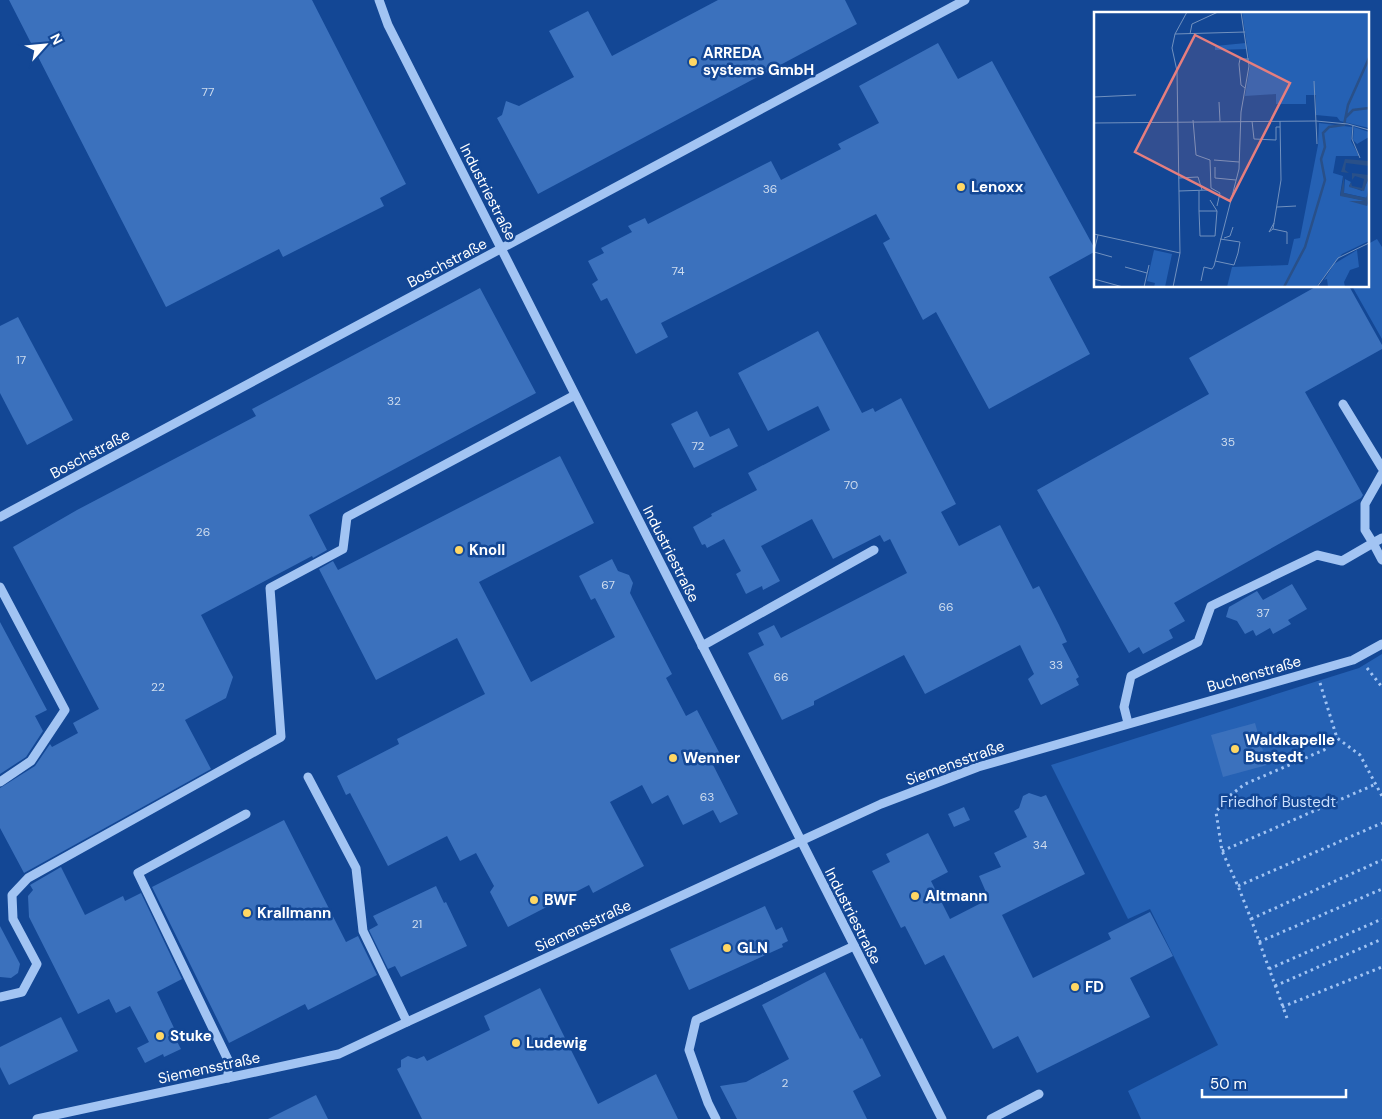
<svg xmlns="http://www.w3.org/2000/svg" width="1382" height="1119" font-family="'DM Sans',sans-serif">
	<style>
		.green { fill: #2561b4 }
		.building { fill: #3b71bd }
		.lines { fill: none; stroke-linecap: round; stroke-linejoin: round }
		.path { stroke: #a2c4f3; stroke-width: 3; stroke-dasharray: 2.5 4; stroke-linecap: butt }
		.minor { stroke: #a2c4f3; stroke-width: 9 }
		.poi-dot { fill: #ffd764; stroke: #134795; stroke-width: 2 }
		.labels { text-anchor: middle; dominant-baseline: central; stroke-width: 5; stroke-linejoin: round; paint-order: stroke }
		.number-label { font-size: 12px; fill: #cedcee }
		.poi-label { font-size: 15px; font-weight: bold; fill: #fff; stroke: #134795; text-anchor: start }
		.street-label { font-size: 15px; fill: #fff; stroke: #134795 }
		.park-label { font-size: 15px; fill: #cadffd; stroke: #134795 }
		.inset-river { fill: none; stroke: #295089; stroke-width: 2.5 }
		.inset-road { fill: none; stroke: #7191bf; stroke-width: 1 }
		.view { fill: #e67e7e; fill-opacity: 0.15; stroke: #e67e7e; stroke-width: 2.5 }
		.inset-edge { fill: none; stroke: #fff; stroke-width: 2.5 }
	</style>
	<rect width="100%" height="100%" fill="#134795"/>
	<!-- green -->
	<g class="green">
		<path d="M 1377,239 L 1382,247 L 1382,339 L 1352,286 L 1368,286 L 1368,244 Z"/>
		<path d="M 1382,654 L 1382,1119 L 1141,1119 L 1128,1091 L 1218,1045 L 1150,909 L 1128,919 L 1051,765 L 1359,668 Z"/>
	</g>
	<!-- building -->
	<g class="building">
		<path d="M 9,0 L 312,0 L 406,184 L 380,198 L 384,206 L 283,257 L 279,249 L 166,307 Z"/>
		<path d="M 718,0 L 845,0 L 857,24 L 538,194 L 497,118 L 502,115 L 506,101 L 519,106 L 574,77 L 549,31 L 588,11 L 612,56 Z"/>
		<path d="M 938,43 L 958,79 L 992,61 L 1096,251 L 1049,277 L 1090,354 L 989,409 L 936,312 L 923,320 L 883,243 L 890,239 L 876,214 L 661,323 L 668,337 L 636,354 L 607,298 L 601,301 L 592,284 L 598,280 L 588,261 L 604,253 L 601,248 L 632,232 L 628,226 L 645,218 L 648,224 L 771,161 L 781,180 L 841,149 L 838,144 L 879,123 L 859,86 Z"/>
		<path d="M 1317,286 L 1349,286 L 1382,345 L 1382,349 L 1305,392 L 1363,495 L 1361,498 L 1174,603 L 1185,621 L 1169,630 L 1173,638 L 1143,654 L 1139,647 L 1129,653 L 1037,490 L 1209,394 L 1189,358 Z"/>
		<path d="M 480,288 L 536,393 L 309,515 L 327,550 L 313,558 L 312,556 L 201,615 L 233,677 L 226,698 L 185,720 L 211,769 L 24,873 L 0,828 L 0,788 L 35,766 L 50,744 L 52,747 L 78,733 L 73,723 L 99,709 L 13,547 L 77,510 L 256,416 L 252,409 Z"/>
		<path d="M 18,317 L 73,420 L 27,445 L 0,393 L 0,326 Z"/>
		<path d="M 818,331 L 862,413 L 873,408 L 875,412 L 901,398 L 956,504 L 941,512 L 959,546 L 1000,525 L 1033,589 L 1039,586 L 1059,625 L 1067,642 L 1062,644 L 1079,677 L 1076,679 L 1079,685 L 1041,705 L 1028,679 L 1034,674 L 1020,645 L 925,694 L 904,655 L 814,701 L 814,705 L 782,720 L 748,653 L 764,645 L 758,633 L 774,625 L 781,638 L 907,573 L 890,539 L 884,542 L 880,535 L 833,559 L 812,519 L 761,546 L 780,581 L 763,590 L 762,586 L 746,594 L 736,574 L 741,571 L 724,539 L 707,548 L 705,544 L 702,545 L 693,527 L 712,516 L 711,514 L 757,490 L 748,473 L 830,430 L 818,406 L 768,431 L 738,373 Z"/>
		<path d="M 697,411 L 710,437 L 729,428 L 738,446 L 694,468 L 671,424 Z"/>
		<path d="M 560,456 L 594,523 L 479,582 L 531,682 L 615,637 L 595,598 L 591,600 L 579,576 L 612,559 L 618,571 L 629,575 L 633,583 L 630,593 L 672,674 L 666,678 L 686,716 L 697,710 L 721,756 L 711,761 L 738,814 L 720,823 L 713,810 L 683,825 L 668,795 L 652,804 L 642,785 L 610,802 L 644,866 L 593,893 L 589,885 L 508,927 L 490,892 L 494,886 L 476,853 L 460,861 L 447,836 L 388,866 L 350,793 L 346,795 L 337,776 L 399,744 L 397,739 L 485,694 L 457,638 L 376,680 L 319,569 L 333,561 L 338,570 Z"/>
		<path d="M 1292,584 L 1307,609 L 1288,620 L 1291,624 L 1273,634 L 1270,628 L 1256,636 L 1253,630 L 1245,634 L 1237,621 L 1226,617 L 1229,607 L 1257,591 L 1263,600 Z"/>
		<path d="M 0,622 L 47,710 L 35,716 L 43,731 L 26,757 L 0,774 Z"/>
		<path d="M 1255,723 L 1267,765 L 1223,777 L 1211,735 Z"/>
		<path d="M 1029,793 L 1041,797 L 1046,795 L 1085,874 L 1002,915 L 1033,978 L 1111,939 L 1108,933 L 1150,912 L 1173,956 L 1130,978 L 1150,1017 L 1037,1073 L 1018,1036 L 993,1049 L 944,955 L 925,965 L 905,926 L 901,928 L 872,871 L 890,862 L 886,854 L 928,833 L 948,872 L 931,881 L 950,919 L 989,899 L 979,876 L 1001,867 L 994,853 L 1027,837 L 1014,811 L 1019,808 L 1023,796 Z"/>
		<path d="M 964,807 L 970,820 L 954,827 L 948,814 Z"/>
		<path d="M 284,820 L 346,942 L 358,936 L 377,975 L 308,1010 L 305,1004 L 229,1043 L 152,887 Z"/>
		<path d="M 61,867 L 85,915 L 123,896 L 125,901 L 141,893 L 182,979 L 157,992 L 174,1028 L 171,1030 L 181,1049 L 164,1057 L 163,1054 L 145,1063 L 137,1048 L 149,1042 L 130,1006 L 116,1013 L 109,999 L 78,1014 L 29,917 L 28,896 L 33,890 L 30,885 Z"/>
		<path d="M 436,886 L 444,903 L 446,902 L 467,946 L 401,977 L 395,966 L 388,969 L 369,930 L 378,925 L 373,916 Z"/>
		<path d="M 765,906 L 776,930 L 782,927 L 788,941 L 782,944 L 783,947 L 689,990 L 670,949 Z"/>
		<path d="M 0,926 L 20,964 L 18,973 L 11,978 L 0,977 Z"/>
		<path d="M 825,972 L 860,1039 L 862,1038 L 881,1076 L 853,1091 L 867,1119 L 737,1119 L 720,1086 L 746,1082 L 789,1059 L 762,1005 Z"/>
		<path d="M 540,988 L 598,1104 L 656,1074 L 678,1119 L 422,1119 L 397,1069 L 401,1067 L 401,1060 L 408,1056 L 417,1059 L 424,1056 L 427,1061 L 490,1030 L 484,1016 Z"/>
		<path d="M 61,1017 L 78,1051 L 9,1085 L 0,1067 L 0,1047 Z"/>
		<path d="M 316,1095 L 328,1119 L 268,1119 Z"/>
	</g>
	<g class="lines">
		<!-- path -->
		<g class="path">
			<path d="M 1367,668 L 1382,687"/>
			<path d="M 1320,683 L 1337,738 L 1360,755 L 1382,796"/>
			<path d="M 1222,851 L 1376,784"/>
			<path d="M 1238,886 L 1382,823"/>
			<path d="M 1251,919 L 1382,860"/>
			<path d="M 1259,942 L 1382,889"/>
			<path d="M 1269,969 L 1382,919"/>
			<path d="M 1275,986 L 1382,939"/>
			<path d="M 1282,1007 L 1382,967"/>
			<path d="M 1287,1018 L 1251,919 L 1238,886 L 1222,851 L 1216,812 L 1228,797 L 1245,784 L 1324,750 L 1337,738"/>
		</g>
		<!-- minor -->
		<g class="minor">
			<path d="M 379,0 L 388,25 L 942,1119"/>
			<path d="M 1343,404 L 1382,468"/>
			<path d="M 1382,474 L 1365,504 L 1365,530 L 1373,543 L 1382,538"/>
			<path d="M 0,517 L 965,0"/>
			<path d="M 0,587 L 65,710 L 31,761 L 0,782"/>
			<path d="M 702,646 L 874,550"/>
			<path d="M 1128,723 L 1124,707 L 1131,676 L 1198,642 L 1211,606 L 1317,555 L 1342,561 L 1373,543 L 1382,560"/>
			<path d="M 308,777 L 356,868 L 363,931 L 407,1022"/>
			<path d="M 0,997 L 22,992 L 37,964 L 13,919 L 12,895 L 28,878 L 281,737 L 270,588 L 343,549 L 347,517 L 575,395"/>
			<path d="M 228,1078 L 228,1060 L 138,873 L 246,814"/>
			<path d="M 37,1119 L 339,1054 L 407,1022 L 881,804 L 978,767 L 1353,660 L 1382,644"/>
			<path d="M 716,1119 L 708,1103 L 689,1050 L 696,1020 L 854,946"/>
			<path d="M 991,1119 L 1039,1094"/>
		</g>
	</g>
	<!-- markers -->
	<g class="poi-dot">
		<circle cx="693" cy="62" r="5"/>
		<circle cx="961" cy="187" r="5"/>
		<circle cx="459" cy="550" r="5"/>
		<circle cx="1235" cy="749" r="5"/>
		<circle cx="673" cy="758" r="5"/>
		<circle cx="915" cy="896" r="5"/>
		<circle cx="534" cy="900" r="5"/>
		<circle cx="247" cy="913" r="5"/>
		<circle cx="727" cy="948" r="5"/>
		<circle cx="1075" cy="987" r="5"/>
		<circle cx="160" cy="1036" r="5"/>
		<circle cx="516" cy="1043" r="5"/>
	</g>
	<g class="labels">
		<!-- number labels -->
		<g class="number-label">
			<text x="208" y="92">77</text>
			<text x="770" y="189">36</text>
			<text x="678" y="271">74</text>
			<text x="21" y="360">17</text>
			<text x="394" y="401">32</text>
			<text x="1228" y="442">35</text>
			<text x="698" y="446">72</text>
			<text x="851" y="485">70</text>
			<text x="203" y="532">26</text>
			<text x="608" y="585">67</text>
			<text x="946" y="607">66</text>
			<text x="1263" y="613">37</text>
			<text x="1056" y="665">33</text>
			<text x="781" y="677">66</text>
			<text x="158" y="687">22</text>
			<text x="707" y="797">63</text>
			<text x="1040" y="845">34</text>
			<text x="417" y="924">21</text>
			<text x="785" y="1083">2</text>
		</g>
		<!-- poi labels -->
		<g class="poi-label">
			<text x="703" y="53">ARREDA<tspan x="703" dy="17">systems GmbH</tspan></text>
			<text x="971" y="187">Lenoxx</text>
			<text x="469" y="550">Knoll</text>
			<text x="1245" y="740">Waldkapelle<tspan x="1245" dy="17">Bustedt</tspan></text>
			<text x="683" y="758">Wenner</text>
			<text x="925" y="896">Altmann</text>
			<text x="544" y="900">BWF</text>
			<text x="257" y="913">Krallmann</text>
			<text x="737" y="948">GLN</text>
			<text x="1085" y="987">FD</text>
			<text x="170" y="1036">Stuke</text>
			<text x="526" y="1043">Ludewig</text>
		</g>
		<!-- street labels -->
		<g class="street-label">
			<text transform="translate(488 192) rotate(63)">Industriestraße</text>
			<text transform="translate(447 263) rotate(-28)">Boschstraße</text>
			<text transform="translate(90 454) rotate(-28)">Boschstraße</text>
			<text transform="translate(671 554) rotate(63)">Industriestraße</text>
			<text transform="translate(1254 674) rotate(-16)">Buchenstraße</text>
			<text transform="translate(955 763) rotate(-20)">Siemensstraße</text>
			<text transform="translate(853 916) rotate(63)">Industriestraße</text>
			<text transform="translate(583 926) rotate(-25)">Siemensstraße</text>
			<text transform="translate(209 1068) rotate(-12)">Siemensstraße</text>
		</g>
		<!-- park labels -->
		<g class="park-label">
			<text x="1278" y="802">Friedhof Bustedt</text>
		</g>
	</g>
	<!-- overview -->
	<g transform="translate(1094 12)">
		<rect width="275" height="275" fill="#134795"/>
		<path d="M 148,0 L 275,0 L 275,116 L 246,109 L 243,105 L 222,103 L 222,83 L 212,83 L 212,92 L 182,92 L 182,82 L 151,84 L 156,54 ZM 152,31 L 153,37 L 121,38 L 121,34 ZM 225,111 L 258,115 L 257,129 L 265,144 L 242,144 L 239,161 L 249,164 L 246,183 L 271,189 L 273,194 L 275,189 L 275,229 L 248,242 L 222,275 L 133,275 L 138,255 L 194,253 L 200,227 L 206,226 L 224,133 ZM 260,115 L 275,120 L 275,125 L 263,132 L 259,128 ZM 251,167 L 257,170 L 255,174 L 268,179 L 275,167 L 273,186 L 250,181 ZM 60,238 L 78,242 L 71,275 L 60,275 L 61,271 L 53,269 ZM 263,238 L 265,255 L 256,258 L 250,270 L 251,275 L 234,275 L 233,267 L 230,268 L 240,252 Z" fill="#2561b4"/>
		<path d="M 251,147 L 275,149 L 275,154 L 252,151 L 251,158 L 255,161 L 247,160 ZM 258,161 L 275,163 L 270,179 L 255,175 L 257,170 L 258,174 L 268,176 L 270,167 L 261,164 L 258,168 ZM 250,164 L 250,181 L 272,186 L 275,179 L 273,194 L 255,189 L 271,189 L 246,184 Z" fill="#295089"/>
		<path class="inset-river" d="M 251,106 L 259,98 L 275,96M 190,275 L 211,235 L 231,168 L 227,147 L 231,135 L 229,121 L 235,115 L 250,113 L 254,93 L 275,46"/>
		<path class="inset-road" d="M 81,22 L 151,20M 96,22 L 98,12 L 124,0M 220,69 L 223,132M 151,76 L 147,73 L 145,52 L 146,47 L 155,47M 0,85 L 42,83M 125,90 L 126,109M 99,108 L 102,143 L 116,148 L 117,176 L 126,181 L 123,194M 158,109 L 160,127 L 182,128 L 182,115 L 186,115M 0,111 L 222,109 L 254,112 L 275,118M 259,113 L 258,127 L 266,146M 120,148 L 145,150M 121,155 L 121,166 L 142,168M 85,166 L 104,165 L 108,178M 85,179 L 115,178M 105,179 L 105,199 L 123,199 L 116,188M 183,195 L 202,194M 105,199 L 106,224 L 121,224 L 123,199M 180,211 L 179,217 L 175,220 L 180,211 L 187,168 L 186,109M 179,217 L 193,220 L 193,232M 0,222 L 86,241M 130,226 L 136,224 L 139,215M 0,239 L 4,223M 0,240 L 18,245M 121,249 L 140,253 L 144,241 L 146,230 L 126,227M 31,255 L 53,261M 0,267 L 29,275M 107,269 L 110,255 L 118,257 L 120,254 L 145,157 L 147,100 L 155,54 L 147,0M 50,275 L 55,253M 79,275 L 86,241 L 83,59 L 78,36 L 81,22 L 93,0M 223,275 L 244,246 L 275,231"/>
		<path class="view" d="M 101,23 L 196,71 L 136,189 L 41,140 Z"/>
		<rect width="275" height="275" class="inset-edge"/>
	</g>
	<!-- north arrow -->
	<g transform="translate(45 45) rotate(63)" stroke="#134795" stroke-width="4" paint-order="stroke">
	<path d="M0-4L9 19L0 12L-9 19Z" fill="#ffffff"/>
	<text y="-8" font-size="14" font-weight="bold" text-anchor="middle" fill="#ffffff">N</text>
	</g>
	<!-- scale -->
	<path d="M1202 1089v8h144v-8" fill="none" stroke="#ffffff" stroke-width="2.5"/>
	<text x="1210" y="1089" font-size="15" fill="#ffffff" stroke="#134795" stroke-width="4" paint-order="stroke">50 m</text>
</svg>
